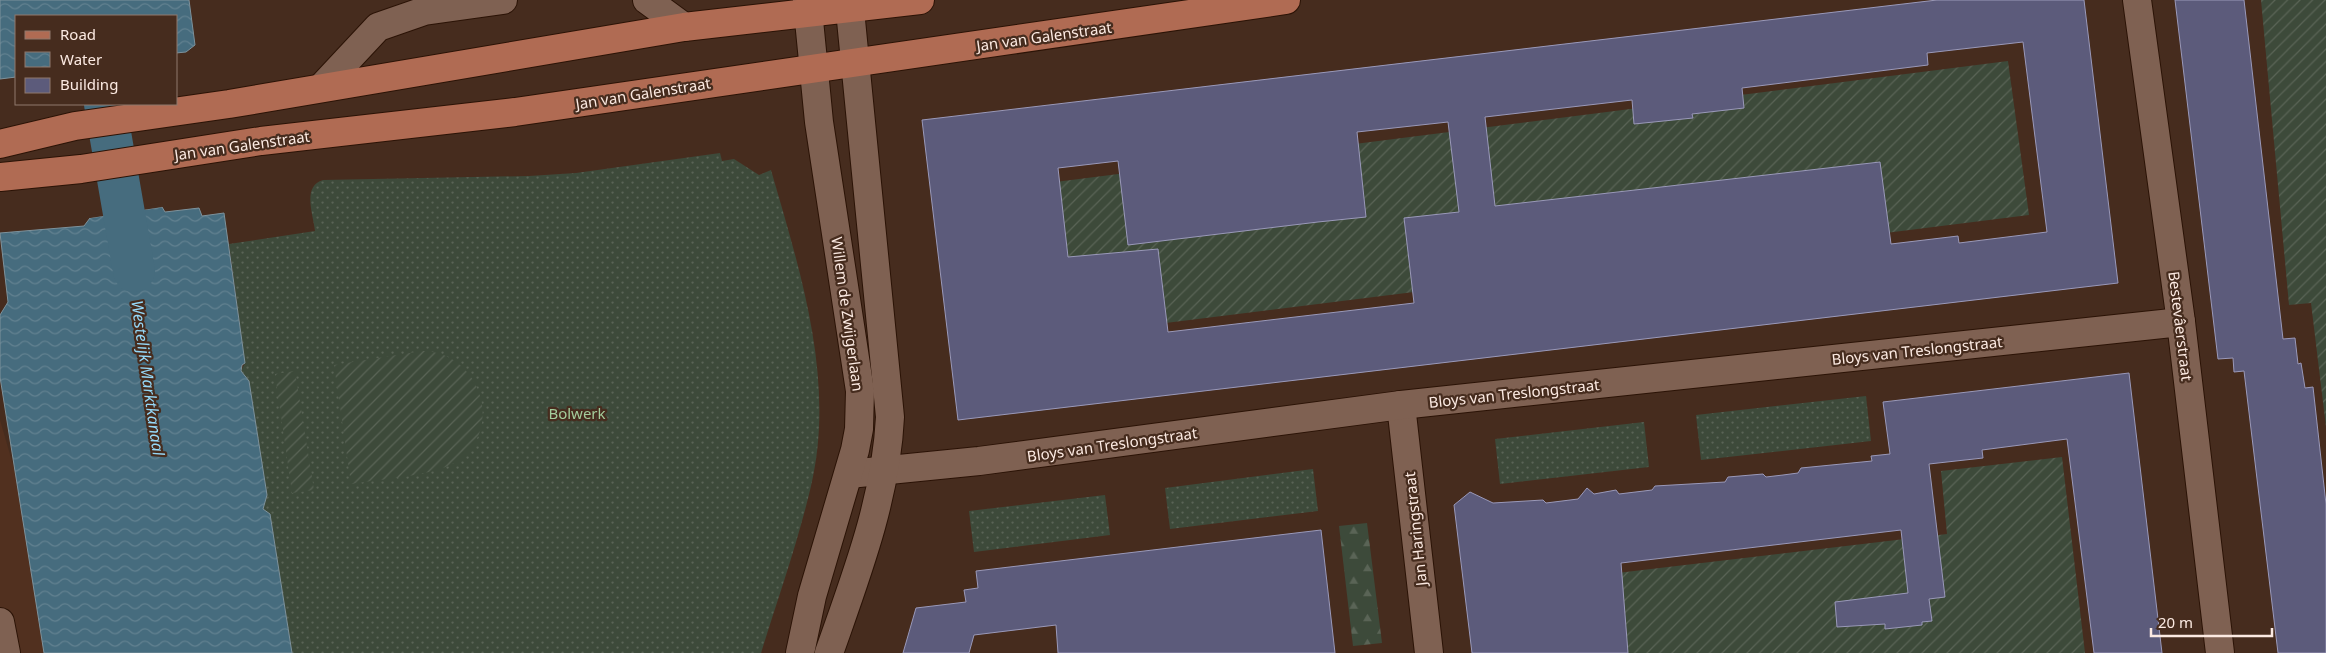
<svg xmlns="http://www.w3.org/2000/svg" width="2326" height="653" font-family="'Noto Sans',sans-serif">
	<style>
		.built { fill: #51301f }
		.grass { fill: url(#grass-dots) }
		.forest { fill: url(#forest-firs) }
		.garden { fill: url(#garden-furrows) }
		.water { fill: url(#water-waves); stroke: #7d929c }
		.pier { fill: #462c1e }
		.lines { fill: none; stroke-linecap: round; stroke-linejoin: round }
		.canal { stroke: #466c7e; stroke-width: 42 }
		.building { fill: #5c5b7b; stroke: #9a99b9; fill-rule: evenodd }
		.minor-casing { stroke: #2b1306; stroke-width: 30 }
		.major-casing { stroke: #2b1306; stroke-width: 30 }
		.minor { stroke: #7f6152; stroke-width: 28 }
		.major { stroke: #b06b53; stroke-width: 28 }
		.labels { text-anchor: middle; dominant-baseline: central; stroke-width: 4.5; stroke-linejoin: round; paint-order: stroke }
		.street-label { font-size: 15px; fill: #fceae2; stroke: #462c1e }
		.park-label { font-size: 15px; fill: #a3cc9b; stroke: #462c1e }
		.water-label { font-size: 16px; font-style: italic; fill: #95d8f8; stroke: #462c1e }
	</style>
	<defs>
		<pattern id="grass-dots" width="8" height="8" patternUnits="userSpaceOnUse" patternTransform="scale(1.25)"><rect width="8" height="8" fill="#3d4a3a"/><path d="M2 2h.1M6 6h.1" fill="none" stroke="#5a6456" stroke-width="1.8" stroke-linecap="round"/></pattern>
		<pattern id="forest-firs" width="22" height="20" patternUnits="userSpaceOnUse" patternTransform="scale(1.25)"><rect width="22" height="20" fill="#3d4a3a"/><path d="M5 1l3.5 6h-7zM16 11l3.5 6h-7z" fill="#5a6456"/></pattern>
		<pattern id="garden-furrows" width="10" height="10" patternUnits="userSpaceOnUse" patternTransform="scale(1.25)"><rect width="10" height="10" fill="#3d4a3a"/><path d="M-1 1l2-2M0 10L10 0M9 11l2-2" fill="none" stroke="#5a6456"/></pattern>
		<pattern id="water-waves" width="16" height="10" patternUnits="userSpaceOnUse" patternTransform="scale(1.25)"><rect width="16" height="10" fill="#466c7e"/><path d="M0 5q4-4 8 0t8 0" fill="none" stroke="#628190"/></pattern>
	</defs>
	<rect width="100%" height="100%" fill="#462c1e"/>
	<!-- built -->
	<path class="built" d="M 0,420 L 68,653 L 0,653 Z"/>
	<!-- grass -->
	<g class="grass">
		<path d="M 720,153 L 722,161 L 734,159 L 759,175 L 771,170 C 800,271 836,380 811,486 C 798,542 778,598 761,653 L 292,653 L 270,514 L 263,509 L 267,495 L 249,381 L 241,371 L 245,363 L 229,244 L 315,231 C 313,214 302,186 323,180 L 529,176 L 576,173 Z"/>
		<path d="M 1866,396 L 1871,441 L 1701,460 L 1696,415 Z"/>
		<path d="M 1644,422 L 1649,467 L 1500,484 L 1495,439 Z"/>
		<path d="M 1313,469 L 1318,511 L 1170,529 L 1165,488 Z"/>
		<path d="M 1105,495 L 1110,535 L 974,552 L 969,511 Z"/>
	</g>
	<!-- forest -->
	<path class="forest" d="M 1367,523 L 1382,643 L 1353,646 L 1339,526 Z"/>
	<!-- garden -->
	<g class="garden">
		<path d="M 2261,0 L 2326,0 L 2326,427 L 2311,303 L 2289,305 Z"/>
		<path d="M 2008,61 L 2029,215 L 1029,340 L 1009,188 Z"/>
		<path d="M 422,351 C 478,351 506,426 459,460 C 437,476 380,479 351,484 L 334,365 Z"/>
		<path d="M 295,371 L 314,490 L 292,493 L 275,374 Z"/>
		<path d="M 2062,457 L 2085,653 L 1551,653 L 1541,582 L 1947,534 L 1941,471 Z"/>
	</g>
	<!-- water -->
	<g class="water">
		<path d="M 0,0 L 189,0 L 195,45 L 186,52 L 176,53 L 176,16 L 16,16 L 16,77 L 0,79 Z"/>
		<path d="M 162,207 L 165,212 L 199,208 L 202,216 L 224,213 L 245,363 L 242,365 L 241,371 L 249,381 L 267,495 L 263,509 L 270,514 L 292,653 L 44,653 L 0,377 L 0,315 L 8,302 L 0,233 L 84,226 L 90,218 Z"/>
	</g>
	<!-- pier -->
	<path class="pier" d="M 161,204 L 162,207 L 90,218 L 89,215 Z"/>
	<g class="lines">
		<!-- canal -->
		<path class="canal" d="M 105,104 L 134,271"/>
	</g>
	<!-- building -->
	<g class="building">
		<path d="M 1937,0 L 2084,0 L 2118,283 L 958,420 L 922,120 ZM 2023,42 L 2047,232 L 1959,243 L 1958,236 L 1891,244 L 1880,162 L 1495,206 L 1485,117 L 1632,100 L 1634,124 L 1693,118 L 1692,114 L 1744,108 L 1742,88 L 1928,65 L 1927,53 ZM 1448,122 L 1459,212 L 1404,218 L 1414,303 L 1168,332 L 1158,249 L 1068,257 L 1058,168 L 1118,161 L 1128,245 L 1318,222 L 1366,217 L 1357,132 Z"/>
		<path d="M 2175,0 L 2244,0 L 2283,339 L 2295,338 L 2298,364 L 2301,363 L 2305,388 L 2313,387 L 2326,504 L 2326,653 L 2278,653 L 2244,371 L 2234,372 L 2233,358 L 2218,359 Z"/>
		<path d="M 2129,373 L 2162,653 L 2094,653 L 2067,439 L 1982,450 L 1983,458 L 1929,464 L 1945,597 L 1929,599 L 1932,621 L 1922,622 L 1922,625 L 1885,629 L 1885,624 L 1837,627 L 1835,602 L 1908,593 L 1901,530 L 1621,563 L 1628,653 L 1472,653 L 1454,505 L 1470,492 L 1493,503 L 1543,500 L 1546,503 L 1578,499 L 1587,488 L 1594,494 L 1616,490 L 1619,494 L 1652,490 L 1655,486 L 1725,482 L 1728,477 L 1763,474 L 1766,477 L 1783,475 L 1798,473 L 1801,468 L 1872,461 L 1871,456 L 1890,454 L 1883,402 Z"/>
		<path d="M 1321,530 L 1335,653 L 1058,653 L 1056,625 L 974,635 L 969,653 L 903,653 L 916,608 L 966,602 L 964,590 L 978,588 L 976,571 Z"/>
	</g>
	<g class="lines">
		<defs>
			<g id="minor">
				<path d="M 647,0 L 684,27"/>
				<path d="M 2137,0 L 2181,322 L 2220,653"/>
				<path d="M 321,88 L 378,27 L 424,11 L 503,0"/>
				<path d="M 1401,405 L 1429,653"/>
				<path d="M 849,474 L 979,461 L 1401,405 L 2181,322"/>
				<path d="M 0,622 L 6,653"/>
				<path d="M 800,653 L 812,596 L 855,450 L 859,429 L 860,391 L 819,122 L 807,0"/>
				<path d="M 829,653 C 856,576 886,499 890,417 L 849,0"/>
			</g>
			<g id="major">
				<path d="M 0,144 L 75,126 L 229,104 L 684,27 L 920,0"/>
				<path d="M 0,177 L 81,169 L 261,141 L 515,112 L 1286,0"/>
			</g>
		</defs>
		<!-- minor casing -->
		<use href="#minor" class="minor-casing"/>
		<!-- major casing -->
		<use href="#major" class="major-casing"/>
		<!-- minor -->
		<use href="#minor" class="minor"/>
		<!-- major -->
		<use href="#major" class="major"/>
	</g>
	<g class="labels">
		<!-- street labels -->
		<g class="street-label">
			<text transform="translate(1044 36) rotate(-8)">Jan van Galenstraat</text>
			<text transform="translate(643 93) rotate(-9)">Jan van Galenstraat</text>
			<text transform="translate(242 145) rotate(-8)">Jan van Galenstraat</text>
			<text transform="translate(848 314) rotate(82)">Willem de Zwijgerlaan</text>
			<text transform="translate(2181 326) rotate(83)">Bestevâerstraat</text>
			<text transform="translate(1917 350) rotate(-6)">Bloys van Treslongstraat</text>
			<text transform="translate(1514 393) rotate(-6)">Bloys van Treslongstraat</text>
			<text transform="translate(1112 444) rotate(-8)">Bloys van Treslongstraat</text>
			<text transform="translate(1415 529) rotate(-96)">Jan Haringstraat</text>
		</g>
		<!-- park labels -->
		<g class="park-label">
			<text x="577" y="413">Bolwerk</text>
		</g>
		<!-- water labels -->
		<g class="water-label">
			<text transform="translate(148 378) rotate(82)">Westelijk Marktkanaal</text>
		</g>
	</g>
	<!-- legend -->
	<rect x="15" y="15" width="162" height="90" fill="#462c1e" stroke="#8f786c"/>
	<rect x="25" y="31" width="25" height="8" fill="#b06b53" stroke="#8f786c"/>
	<text x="60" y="40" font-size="15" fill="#fceae2">Road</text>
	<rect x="25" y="52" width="25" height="15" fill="url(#water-waves)" stroke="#8f786c"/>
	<text x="60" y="65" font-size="15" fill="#fceae2">Water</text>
	<rect x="25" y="78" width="25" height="15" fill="#5c5b7b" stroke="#8f786c"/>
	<text x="60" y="90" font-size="15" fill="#fceae2">Building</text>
	<!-- scale -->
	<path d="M2151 628v8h121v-8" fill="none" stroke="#fceae2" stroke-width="2.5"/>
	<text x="2158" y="628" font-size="15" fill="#fceae2" stroke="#462c1e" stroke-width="4" paint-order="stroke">20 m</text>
</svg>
